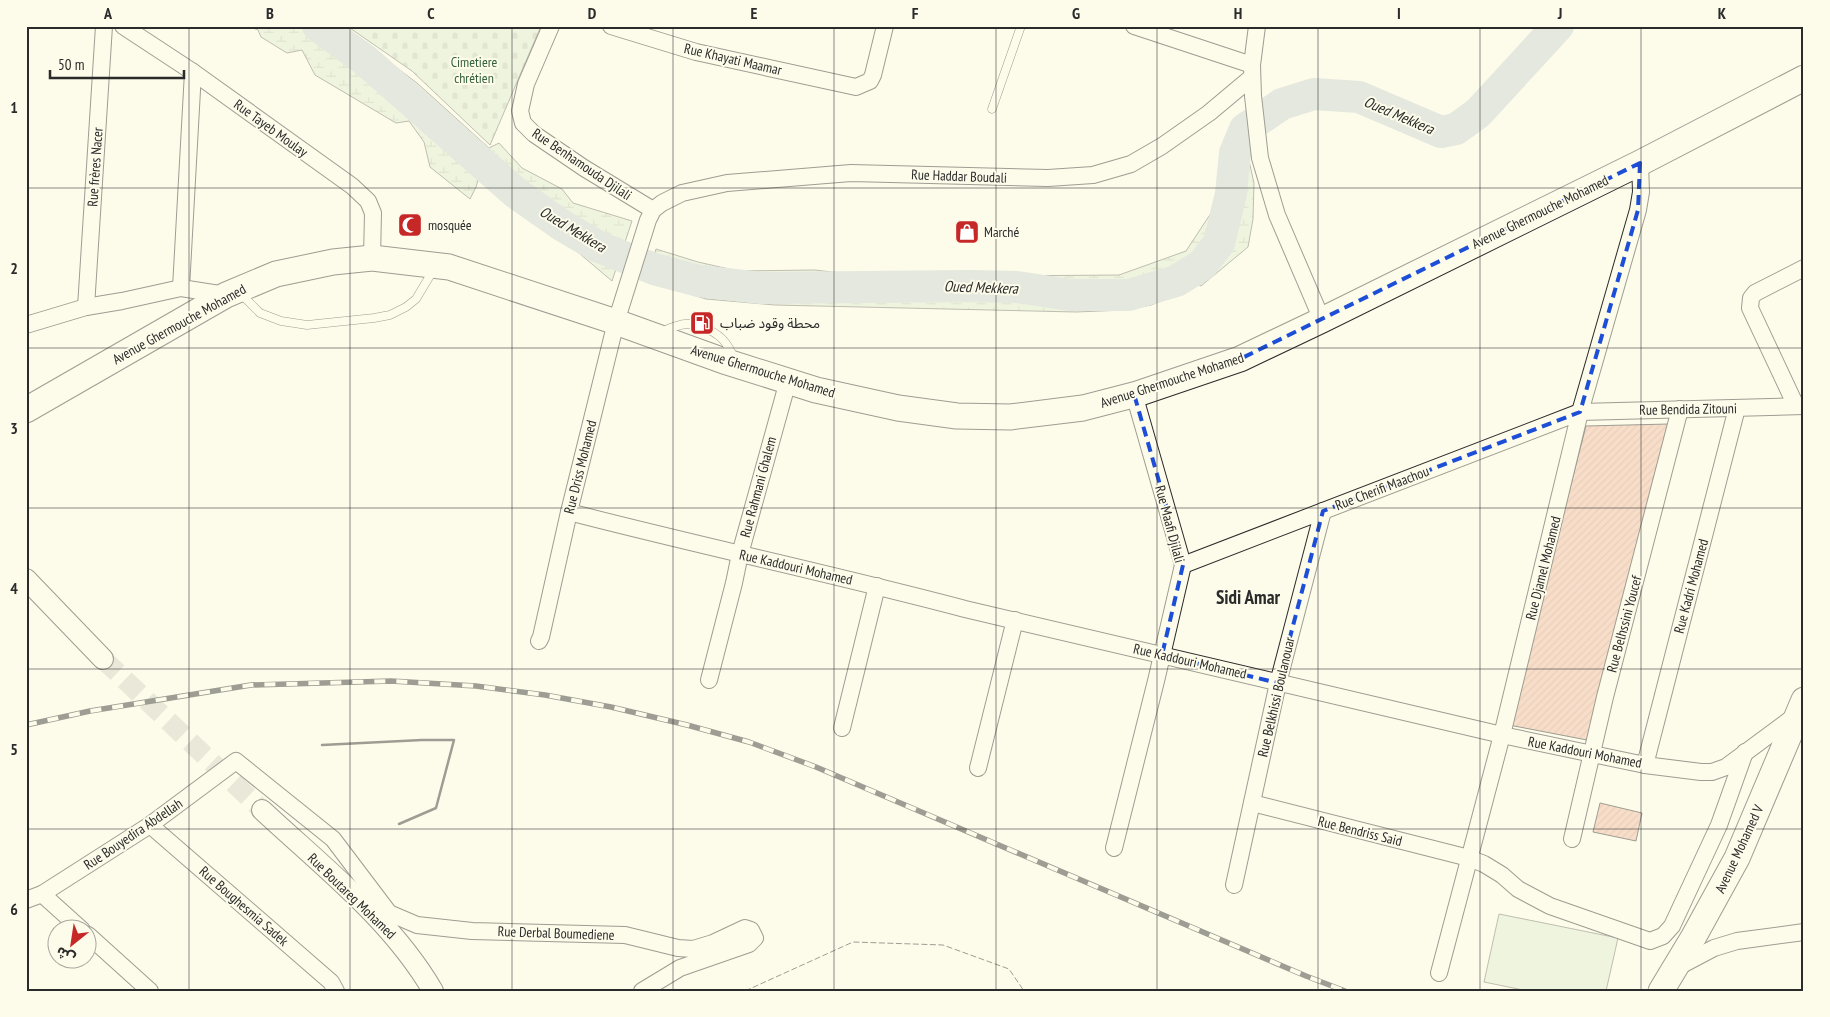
<svg xmlns="http://www.w3.org/2000/svg" width="1830" height="1017" font-family="'PT Sans Narrow','Noto Sans Arabic',sans-serif">
	<style>
		.wetland { fill: url(#wetland-marsh); stroke: #74746e; fill-rule: evenodd }
		.cemetery { fill: url(#cemetery-stones); stroke: #74746e }
		.park { fill: #deebd1; stroke: #74746e }
		.lines { fill: none; stroke-linecap: round; stroke-linejoin: round }
		.river { stroke: #c7d0d0; stroke-width: 32 }
		.building { fill: url(#building-hatch); stroke: #2b2b2b }
		.tertiary-tunnel { stroke: #d3d1c4; stroke-width: 20; stroke-dasharray: 20 10; stroke-linecap: butt }
		.service-casing { stroke: #2b2b2b; stroke-width: 9 }
		.minor-casing { stroke: #2b2b2b; stroke-width: 18 }
		.tertiary-casing { stroke: #2b2b2b; stroke-width: 22 }
		.primary-casing { stroke: #2b2b2b; stroke-width: 27 }
		.service { stroke: #fdfbea; stroke-width: 8 }
		.minor { stroke: #fdfbea; stroke-width: 16 }
		.tertiary { stroke: #fdfbea; stroke-width: 20 }
		.primary { stroke: #fdfbea; stroke-width: 25 }
		.rail-casing { stroke: #2b2b2b; stroke-width: 5.5 }
		.rail { stroke: #fdfbea; stroke-width: 4; stroke-dasharray: 11; stroke-linecap: butt }
		.fence { stroke: #2b2b2b; stroke-width: 1; stroke-dasharray: 6 2.5; stroke-linecap: butt }
		.wall { stroke: #2b2b2b; stroke-width: 2.5 }
		.marked { fill: none; stroke: #1d4ed8; stroke-width: 4; stroke-dasharray: 10 6; stroke-linejoin: round }
		.grid { fill: none; stroke: #2b2b2b; stroke-width: 1; stroke-opacity: 0.55 }
		.labels { text-anchor: middle; dominant-baseline: central; stroke-width: 4; stroke-linejoin: round; paint-order: stroke }
		.street-label { font-size: 14px; fill: #2b2b2b; stroke: #fdfbea }
		.park-label { font-size: 14px; fill: #34623c; stroke: #fdfbea }
		.poi-label { font-size: 14px; fill: #2b2b2b; stroke: #fdfbea; text-anchor: start }
		.water-label { font-size: 15px; font-style: italic; fill: #2b2b2b; stroke: #fdfbea }
		.district-label { font-size: 19px; font-weight: bold; fill: #2b2b2b; stroke: #fdfbea }
		.neatline { fill: none; stroke: #2b2b2b; stroke-width: 2 }
		.grid-label { font-size: 16px; text-anchor: middle; font-weight: bold; fill: #2b2b2b }
	</style>
	<defs>
		<pattern id="wetland-marsh" width="20" height="14" patternUnits="userSpaceOnUse" patternTransform="scale(1.25)"><rect width="20" height="14" fill="#deebd1"/><path d="M1 5h8M5 5V1M11 12h8M15 12V8" fill="none" stroke="#bfcab4"/></pattern>
		<pattern id="cemetery-stones" width="16" height="16" patternUnits="userSpaceOnUse" patternTransform="scale(1.25)"><rect width="16" height="16" fill="#deebd1"/><path d="M2 7V4a2 2 0 0 1 4 0v3zM10 15v-3a2 2 0 0 1 4 0v3z" fill="#bfcab4"/></pattern>
		<pattern id="building-hatch" width="6" height="6" patternUnits="userSpaceOnUse" patternTransform="scale(1.25)"><rect width="6" height="6" fill="#f2b8a0"/><path d="M-1 1l2-2M0 6l6-6M5 7l2-2" fill="none" stroke="#d09e8a"/></pattern>
	</defs>
	<rect width="100%" height="100%" fill="#fdfbea"/>
	<!-- wetland -->
	<g class="wetland">
		<path d="M 248,26 L 341,26 L 417,83 L 489,148 L 499,143 L 522,168 L 562,189 L 573,203 L 632,221 L 612,281 L 547,226 L 537,223 L 511,196 L 480,173 L 476,187 L 470,199 L 430,167 L 424,142 L 409,121 L 396,123 L 315,75 L 302,50 L 287,53 L 261,37 L 258,30 Z"/>
		<path d="M 1241,125 L 1254,183 L 1253,219 L 1248,247 L 1201,286 L 1188,279 L 1189,290 L 1151,305 L 1125,310 L 1076,312 L 775,305 L 706,299 L 648,281 L 652,273 L 665,277 L 652,262 L 656,249 L 698,262 L 738,271 L 815,270 L 874,277 L 1119,275 L 1186,251 L 1215,207 ZM 679,271 L 705,278 L 714,290 L 728,280 L 769,291 L 803,294 L 843,285 L 887,292 L 937,293 L 977,282 L 1010,281 L 1035,296 L 1069,288 L 1084,302 L 1106,287 L 1127,291 L 1109,300 L 1087,305 L 1070,295 L 1035,301 L 1007,285 L 964,290 L 934,299 L 850,291 L 810,296 L 742,292 L 727,284 L 717,293 L 702,287 L 669,278 Z"/>
	</g>
	<!-- cemetery -->
	<path class="cemetery" d="M 347,26 L 541,26 L 490,145 L 412,71 Z"/>
	<!-- park -->
	<path class="park" d="M 1499,914 L 1618,938 L 1606,991 L 1528,991 L 1484,982 Z"/>
	<g class="lines">
		<!-- river -->
		<path class="river" d="M 318,26 L 365,60 L 516,193 L 563,226 L 599,247 L 654,269 L 699,281 L 761,288 L 971,286 L 1017,287 L 1070,295 L 1129,295 L 1176,281 L 1202,265 L 1219,243 L 1231,194 L 1235,153 L 1245,129 L 1282,104 L 1314,94 L 1359,97 L 1441,132 L 1456,129 L 1478,113 L 1558,26"/>
	</g>
	<!-- building -->
	<g class="building">
		<path d="M 1669,424 L 1587,740 L 1509,725 L 1586,426 Z"/>
		<path d="M 1600,803 L 1642,813 L 1636,841 L 1593,832 Z"/>
	</g>
	<g class="lines">
		<!-- tertiary-tunnel -->
		<path class="tertiary-tunnel" d="M 103,659 L 262,810"/>
		<defs>
			<g id="service">
				<path d="M 992,109 L 1021,26"/>
				<path d="M 240,293 L 260,313 L 281,321 L 307,325 L 374,318 L 390,315 L 406,307 L 416,299 L 434,269"/>
				<path d="M 661,332 C 670,328 681,323 691,324 C 695,324 699,326 702,327 C 719,333 728,342 734,359"/>
			</g>
			<g id="minor">
				<path d="M 123,26 L 193,72 L 352,186 L 368,201 L 373,213 L 372,258"/>
				<path d="M 551,26 L 526,84 L 520,111 L 523,123 L 534,134 L 584,168 L 653,210"/>
				<path d="M 611,26 L 696,52 L 856,87 L 870,81 L 873,75 L 885,26"/>
				<path d="M 1134,26 L 1252,65"/>
				<path d="M 1257,26 L 1252,65 L 1253,96 L 1260,158 L 1277,215 L 1322,320"/>
				<path d="M 181,288 L 193,72"/>
				<path d="M 86,307 L 104,26"/>
				<path d="M 26,325 L 86,307 L 122,301 L 181,288 L 226,295"/>
				<path d="M 1796,406 L 1750,308 L 1751,298 L 1755,293 L 1804,268"/>
				<path d="M 569,512 C 700,546 833,574 965,609 L 1502,735 L 1645,765 L 1701,772 L 1712,772 L 1726,767 L 1796,715"/>
				<path d="M 1183,565 L 1580,412 L 1804,406"/>
				<path d="M 539,641 L 541,637 L 569,512 L 616,322 L 648,220 L 653,210 L 662,203 L 682,193 L 727,183 L 851,173 L 1048,178 L 1093,175 L 1131,164 L 1162,146 L 1209,113 L 1252,77"/>
				<path d="M 709,680 L 734,583 L 740,554 L 788,381"/>
				<path d="M 842,728 L 877,586"/>
				<path d="M 1645,765 L 1737,408"/>
				<path d="M 978,768 L 1015,620"/>
				<path d="M 1252,803 L 1469,858 L 1484,864 L 1502,875 L 1518,889 L 1550,906 L 1650,941 L 1663,936 L 1672,926 L 1719,825 L 1745,752"/>
				<path d="M 150,825 L 331,982 L 336,991"/>
				<path d="M 1572,839 L 1605,697 L 1680,409"/>
				<path d="M 1114,848 L 1156,681 L 1183,565 L 1134,394"/>
				<path d="M 1234,885 L 1278,683 L 1323,511"/>
				<path d="M 42,894 L 82,930"/>
				<path d="M 26,900 L 42,894 L 150,825 L 236,761 L 333,839 L 389,913 L 417,925 L 472,931 L 625,935 L 678,948 L 693,949 L 713,943 L 745,928 L 751,930 L 755,938 L 749,944 L 680,968 L 642,991"/>
				<path d="M 88,935 L 150,991"/>
				<path d="M 1678,967 L 1714,948 L 1737,941 L 1804,932"/>
				<path d="M 1439,973 L 1502,735 L 1580,412 L 1638,210 L 1641,192 L 1640,163"/>
			</g>
			<g id="tertiary">
				<path d="M 26,579 L 103,659"/>
				<path d="M 262,810 C 322,866 391,919 433,991"/>
			</g>
			<g id="primary">
				<path d="M 26,410 L 226,295 L 276,274 L 333,262 L 372,258 L 449,267 L 616,322 L 724,361 L 816,390 L 898,408 L 957,416 L 1010,417 L 1083,408 L 1137,394 L 1240,359 L 1322,320 L 1640,163 L 1804,78"/>
				<path d="M 1661,991 L 1693,938 L 1737,858 L 1804,700"/>
			</g>
		</defs>
		<!-- service casing -->
		<use href="#service" class="service-casing"/>
		<!-- minor casing -->
		<use href="#minor" class="minor-casing"/>
		<!-- tertiary casing -->
		<use href="#tertiary" class="tertiary-casing"/>
		<!-- primary casing -->
		<use href="#primary" class="primary-casing"/>
		<!-- service -->
		<use href="#service" class="service"/>
		<!-- minor -->
		<use href="#minor" class="minor"/>
		<!-- tertiary -->
		<use href="#tertiary" class="tertiary"/>
		<!-- primary -->
		<use href="#primary" class="primary"/>
		<defs>
			<path id="rail" d="M 26,725 L 90,711 L 251,685 L 391,681 L 476,686 L 545,695 L 611,707 L 687,725 L 749,742 L 816,767 L 1306,976 L 1345,991"/>
		</defs>
		<!-- rail casing -->
		<use href="#rail" class="rail-casing"/>
		<!-- rail -->
		<use href="#rail" class="rail"/>
		<!-- fence -->
		<path class="fence" d="M 745,991 L 853,942 L 943,945 L 1009,969 L 1024,991"/>
		<!-- wall -->
		<path class="wall" d="M 322,745 L 422,740 L 454,740 L 436,808 L 399,824"/>
	</g>
	<!-- marked area -->
	<path d="M0 0H1830V1017H0ZM 1640,163 L 1638,210 L 1580,412 L 1323,511 L 1278,683 L 1162,655 L 1183,565 L 1134,394 L 1240,359 Z" fill="#fdfbea" fill-opacity=".55" fill-rule="evenodd"/>
	<path class="marked" d="M 1640,163 L 1638,210 L 1580,412 L 1323,511 L 1278,683 L 1162,655 L 1183,565 L 1134,394 L 1240,359 Z"/>
	<!-- grid -->
	<path class="grid" d="M 189,26 L 189,991M 350,26 L 350,991M 512,26 L 512,991M 673,26 L 673,991M 834,26 L 834,991M 996,26 L 996,991M 1157,26 L 1157,991M 1318,26 L 1318,991M 1480,26 L 1480,991M 1641,26 L 1641,991M 26,188 L 1804,188M 26,348 L 1804,348M 26,508 L 1804,508M 26,669 L 1804,669M 26,829 L 1804,829"/>
	<!-- icons -->
	<defs>
		<symbol id="mosque-square" viewBox="-11 -11 22 22"><rect x="-9" y="-9" width="18" height="18" rx="4" fill="#c62828" stroke="#fdfbea"/><path d="M3.5-4.9A6 6 0 1 0 3.5 4.9A5 5 0 1 1 3.5-4.9Z" fill="#fff"/></symbol>
		<symbol id="shop-square" viewBox="-11 -11 22 22"><rect x="-9" y="-9" width="18" height="18" rx="4" fill="#c62828" stroke="#fdfbea"/><path d="M-5-2.5h2.3a2.7 3.5 0 0 1 5.4 0H5L5.5 6h-11ZM-1.5-2.5h3a1.5 2.3 0 0 0-3 0Z" fill="#fff"/></symbol>
		<symbol id="fuel-square" viewBox="-11 -11 22 22"><rect x="-9" y="-9" width="18" height="18" rx="4" fill="#c62828" stroke="#fdfbea"/><path d="M-5.5-6h7V0h2V4h1.3V-2.5L3-4.5l.8-.8L6-3V5H2.5V1h-1V6h-7ZM-4.2-4.7v3.2H.2V-4.7Z" fill="#fff"/></symbol>
	</defs>
	<g fill-rule="evenodd">
		<use href="#mosque-square" x="396" y="211" width="28" height="28"/>
		<use href="#shop-square" x="953" y="218" width="28" height="28"/>
		<use href="#fuel-square" x="688" y="309" width="28" height="28"/>
	</g>
	<g class="labels">
		<!-- street labels -->
		<g class="street-label">
			<text transform="translate(733 59) rotate(13)">Rue Khayati Maamar</text>
			<text transform="translate(271 128) rotate(36)">Rue Tayeb Moulay</text>
			<text transform="translate(582 164) rotate(34)">Rue Benhamouda Djilali</text>
			<text transform="translate(95 167) rotate(-86)">Rue frères Nacer</text>
			<text transform="translate(959 176) rotate(2)">Rue Haddar Boudali</text>
			<text transform="translate(1540 212) rotate(-26)">Avenue Ghermouche Mohamed</text>
			<text transform="translate(179 324) rotate(-29)">Avenue Ghermouche Mohamed</text>
			<text transform="translate(763 371) rotate(17)">Avenue Ghermouche Mohamed</text>
			<text transform="translate(1172 380) rotate(-18)">Avenue Ghermouche Mohamed</text>
			<text transform="translate(1688 409) rotate(-1)">Rue Bendida Zitouni</text>
			<text transform="translate(580 467) rotate(-76)">Rue Driss Mohamed</text>
			<text transform="translate(758 487) rotate(-75)">Rue Rahmani Ghalem</text>
			<text transform="translate(1382 488) rotate(-21)">Rue Cherifi Maachou</text>
			<text transform="translate(1170 524) rotate(75)">Rue Maafi Djilali</text>
			<text transform="translate(796 567) rotate(13)">Rue Kaddouri Mohamed</text>
			<text transform="translate(1543 568) rotate(-76)">Rue Djamel Mohamed</text>
			<text transform="translate(1691 586) rotate(-75)">Rue Kadri Mohamed</text>
			<text transform="translate(1624 624) rotate(-75)">Rue Belhssini Youcef</text>
			<text transform="translate(1190 661) rotate(13)">Rue Kaddouri Mohamed</text>
			<text transform="translate(1276 697) rotate(-77)">Rue Belkhissi Boulanouar</text>
			<text transform="translate(1585 752) rotate(11)">Rue Kaddouri Mohamed</text>
			<text transform="translate(1360 831) rotate(14)">Rue Bendriss Said</text>
			<text transform="translate(133 834) rotate(-34)">Rue Bouyedira Abdellah</text>
			<text transform="translate(1739 849) rotate(-65)">Avenue Mohamed V</text>
			<text transform="translate(352 896) rotate(44)">Rue Boutareg Mohamed</text>
			<text transform="translate(244 906) rotate(41)">Rue Boughesmia Sadek</text>
			<text transform="translate(556 933) rotate(2)">Rue Derbal Boumediene</text>
		</g>
		<!-- park labels -->
		<g class="park-label">
			<text x="474" y="62">Cimetiere<tspan x="474" dy="16">chrétien</tspan></text>
		</g>
		<!-- poi labels -->
		<g class="poi-label">
			<text x="428" y="225">mosquée</text>
			<text x="984" y="232">Marché</text>
			<text x="720" y="323">محطة وقود ضباب</text>
		</g>
		<!-- water labels -->
		<g class="water-label">
			<text transform="translate(1399 115) rotate(23)">Oued Mekkera</text>
			<text transform="translate(573 229) rotate(31)">Oued Mekkera</text>
			<text transform="translate(981 287) rotate(2)">Oued Mekkera</text>
		</g>
		<!-- district labels -->
		<g class="district-label">
			<text x="1248" y="597">Sidi Amar</text>
		</g>
	</g>
	<!-- border -->
	<rect width="1830" height="1017" fill="none" stroke="#fdfbea" stroke-width="55"/>
	<!-- north arrow -->
	<g transform="translate(72 944) rotate(210)"><circle r="24" fill="#fdfbea" stroke="#a9a89e"/>
	<path d="M0-4L9 19L0 12L-9 19Z" fill="#c62828"/>
	<text y="-8" font-size="14" font-weight="bold" text-anchor="middle" fill="#2b2b2b">ش</text>
	</g>
	<!-- scale -->
	<path d="M50 70v8h134v-8" fill="none" stroke="#2b2b2b" stroke-width="2.5"/>
	<text x="58" y="70" font-size="15" fill="#2b2b2b" stroke="#fdfbea" stroke-width="4" paint-order="stroke">50 m</text>
	<rect x="28" y="28" width="1774" height="962" class="neatline"/>
	<g class="grid-label">
		<text x="108" y="19">A</text>
		<text x="270" y="19">B</text>
		<text x="431" y="19">C</text>
		<text x="592" y="19">D</text>
		<text x="754" y="19">E</text>
		<text x="915" y="19">F</text>
		<text x="1076" y="19">G</text>
		<text x="1238" y="19">H</text>
		<text x="1399" y="19">I</text>
		<text x="1560" y="19">J</text>
		<text x="1722" y="19">K</text>
		<text x="14" y="113">1</text>
		<text x="14" y="274">2</text>
		<text x="14" y="434">3</text>
		<text x="14" y="594">4</text>
		<text x="14" y="755">5</text>
		<text x="14" y="915">6</text>
	</g>
</svg>
